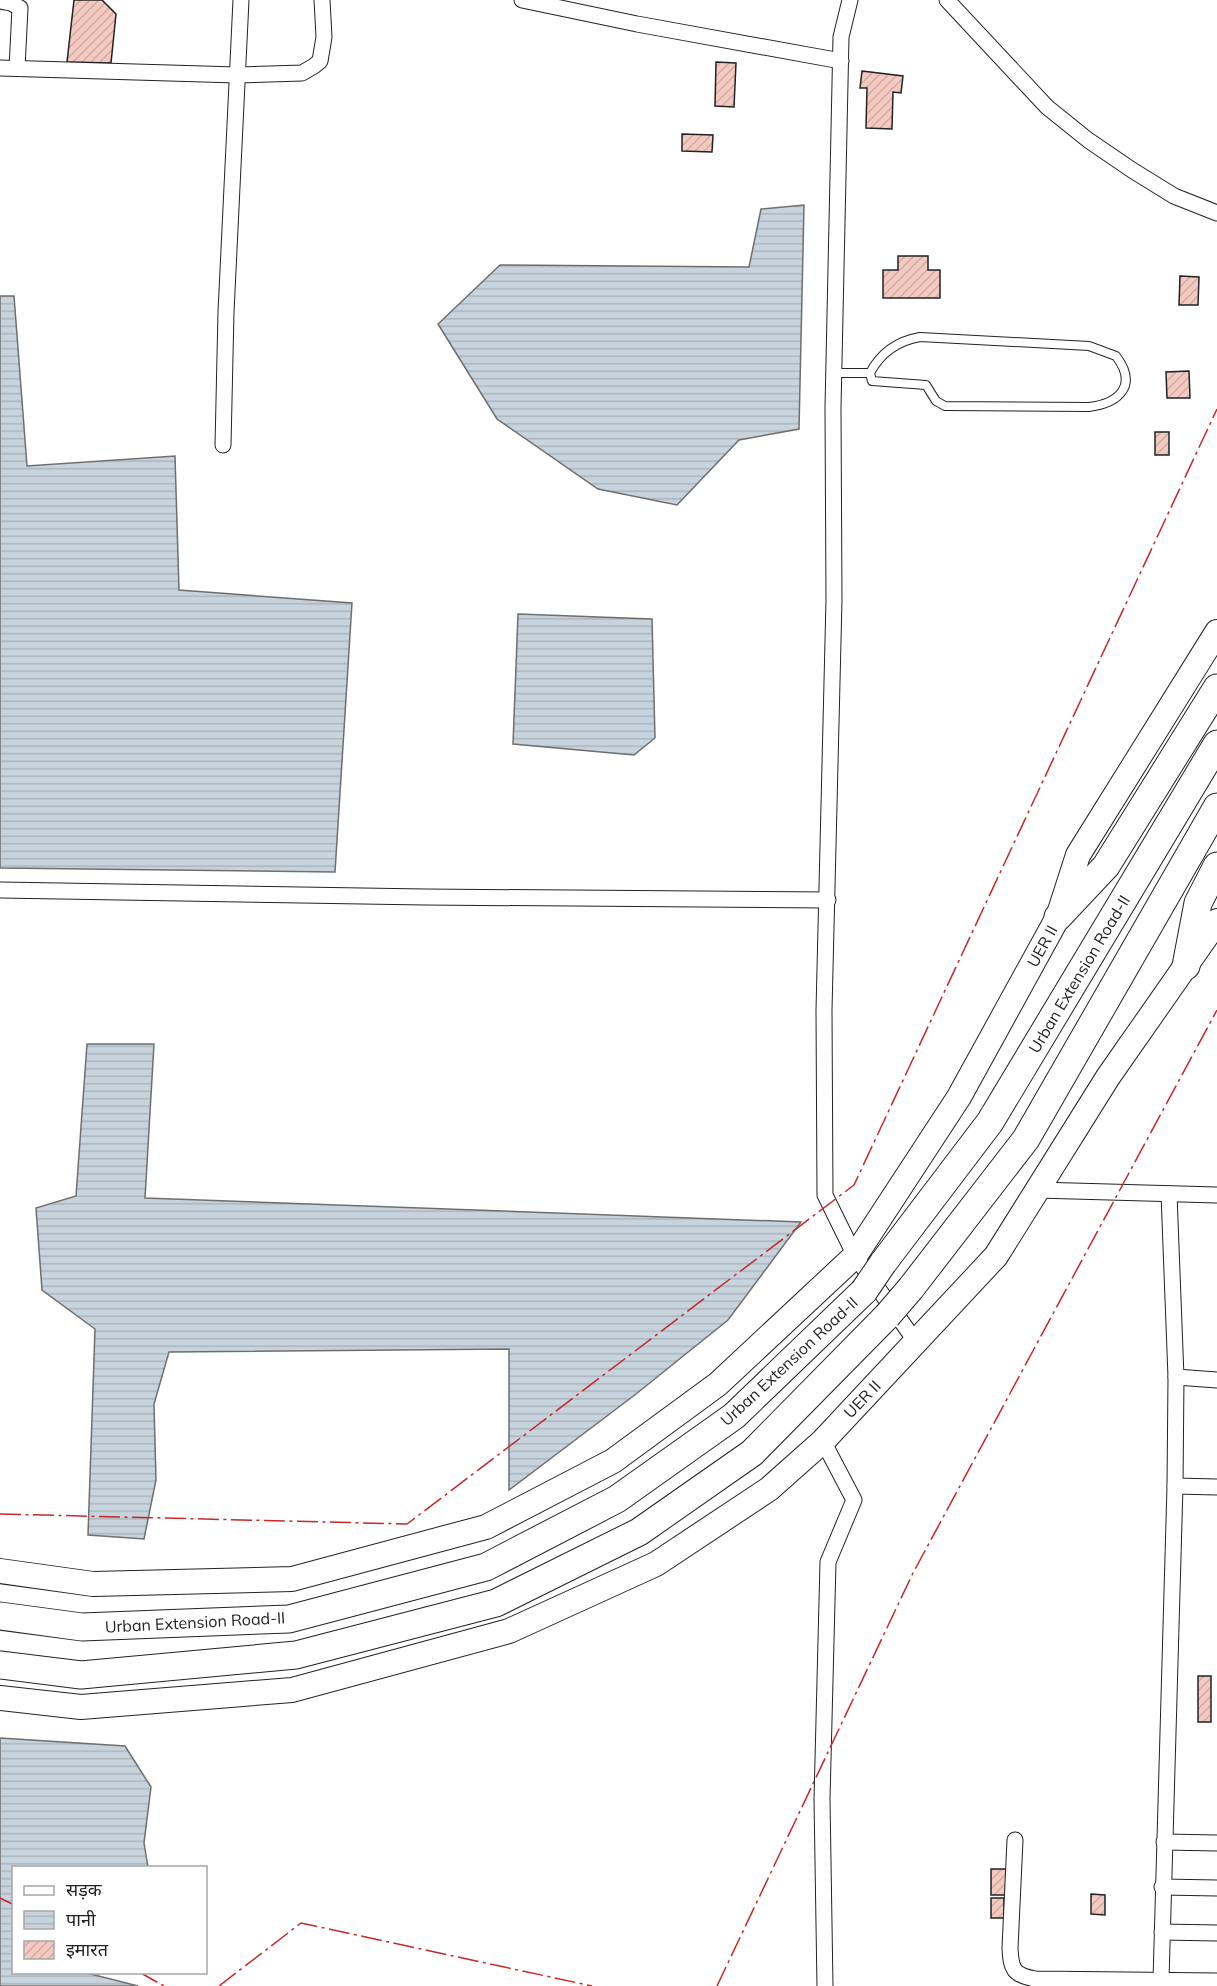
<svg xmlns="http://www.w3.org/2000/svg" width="1217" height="1986" font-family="Mulish,'Noto Sans Devanagari',sans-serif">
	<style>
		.water { fill: url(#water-rules); stroke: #6f6f6f; stroke-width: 1.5 }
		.building { fill: url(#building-hatch); stroke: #222; stroke-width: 1.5 }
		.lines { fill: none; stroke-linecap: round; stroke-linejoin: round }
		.lane-casing { stroke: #222; stroke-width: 10 }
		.street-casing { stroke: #222; stroke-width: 17 }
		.primary-casing { stroke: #222; stroke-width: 26 }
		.highway-casing { stroke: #222; stroke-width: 29 }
		.lane { stroke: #fff; stroke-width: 8 }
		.street { stroke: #fff; stroke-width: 15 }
		.primary { stroke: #fff; stroke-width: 24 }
		.highway { stroke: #fff; stroke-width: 27 }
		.highway-bridge-casing { stroke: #222; stroke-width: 29; stroke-linecap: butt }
		.highway-bridge { stroke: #fff; stroke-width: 27 }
		.power { stroke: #c62828; stroke-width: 1.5; stroke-dasharray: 21 4.5 3 4.5; stroke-linecap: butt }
		.labels { text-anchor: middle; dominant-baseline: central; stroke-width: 4.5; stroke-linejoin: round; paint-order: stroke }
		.street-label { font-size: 16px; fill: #222; stroke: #fff }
	</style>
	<defs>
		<pattern id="water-rules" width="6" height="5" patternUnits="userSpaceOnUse" patternTransform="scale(1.5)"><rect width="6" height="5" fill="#c7d3dd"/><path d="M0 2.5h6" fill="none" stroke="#abb5bd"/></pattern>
		<pattern id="building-hatch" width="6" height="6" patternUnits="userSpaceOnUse" patternTransform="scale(1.5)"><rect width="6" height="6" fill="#f3c9c0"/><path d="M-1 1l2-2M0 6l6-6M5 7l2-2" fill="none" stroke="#d0aca5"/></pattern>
	</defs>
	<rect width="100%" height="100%" fill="#fff"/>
	<!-- water -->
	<g class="water">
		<path d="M 804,205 L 799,429 L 739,440 L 677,505 L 598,489 L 497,419 L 438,324 L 500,265 L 749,267 L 761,209 Z"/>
		<path d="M 0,296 L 14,296 L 27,466 L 175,456 L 179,590 L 352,603 L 335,872 L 0,868 Z"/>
		<path d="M 518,614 L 652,619 L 655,738 L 634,755 L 513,744 Z"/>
		<path d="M 87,1044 L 154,1044 L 145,1198 L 801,1222 L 728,1320 L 636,1394 L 509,1490 L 509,1349 L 169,1352 L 154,1404 L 156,1480 L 144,1539 L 88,1535 L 95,1329 L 42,1290 L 36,1208 L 76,1196 Z"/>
		<path d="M 0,1738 L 125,1746 L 151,1787 L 144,1843 L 148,1867 L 14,1868 L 14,1972 L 87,1973 L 138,1986 L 0,1986 Z"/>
	</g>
	<!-- building -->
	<g class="building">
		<path d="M 74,0 L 102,0 L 116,14 L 111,63 L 67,62 Z"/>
		<path d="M 716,62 L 736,63 L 734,107 L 715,106 Z"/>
		<path d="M 862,71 L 903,76 L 901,93 L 893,92 L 892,129 L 866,128 L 867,88 L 860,88 Z"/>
		<path d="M 682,134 L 713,135 L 712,152 L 682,151 Z"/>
		<path d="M 898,256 L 928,256 L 928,270 L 940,270 L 940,298 L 883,298 L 883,270 L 898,270 Z"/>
		<path d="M 1180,276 L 1199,277 L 1198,305 L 1179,305 Z"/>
		<path d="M 1189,371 L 1190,398 L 1167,398 L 1166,372 Z"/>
		<rect x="1155" y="432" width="14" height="23"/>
		<rect x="1198" y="1676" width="13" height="46"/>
		<rect x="991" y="1869" width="15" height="26"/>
		<path d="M 1091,1894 L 1105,1895 L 1105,1915 L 1091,1914 Z"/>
		<rect x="991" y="1898" width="13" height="20"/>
	</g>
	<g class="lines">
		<defs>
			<path id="lane" d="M 834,373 L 870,373 C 881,352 897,341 920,337 L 1089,346 L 1116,356 C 1138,385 1120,403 1089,407 L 945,406 L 936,401 L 926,385 L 872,381 L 870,373"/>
			<g id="street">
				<path d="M 522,0 L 637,24 L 841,61"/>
				<path d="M 850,0 L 841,37 L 833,408 L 834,600 L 824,1010 L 825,1195 L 855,1256 L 916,1342"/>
				<path d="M 947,0 L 1047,107 L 1088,140 L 1132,170 L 1174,196 L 1217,213"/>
				<path d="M 0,1 L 11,3 L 20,8 L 17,68"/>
				<path d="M 0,68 L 237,75 L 302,73 L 314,66 L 320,61 L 324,37 L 322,0"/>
				<path d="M 223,445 L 226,312 L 241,0"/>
				<path d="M 0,890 L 425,897 L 828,900"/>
				<path d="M 1037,1190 L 1217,1195"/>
				<path d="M 1176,1377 L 1217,1380"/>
				<path d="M 823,1441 L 854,1500 L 828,1562 L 822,1799 L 825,1986"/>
				<path d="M 1175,1486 L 1217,1487"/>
				<path d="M 1015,1840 L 1010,1948 C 1011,1969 1013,1975 1035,1979 L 1217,1981"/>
				<path d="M 1164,1842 L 1217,1843"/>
				<path d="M 1162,1887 L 1217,1888"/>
				<path d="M 1162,1932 L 1217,1933"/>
				<path d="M 1161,1980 L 1175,1486 L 1176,1377 L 1169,1194"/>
			</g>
			<g id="primary">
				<path d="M 0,1571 L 93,1584 L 292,1579 L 486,1527 L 613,1461 L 718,1384 L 855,1256 L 959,1097 L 1058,917 L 1078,855 L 1217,632"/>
				<path d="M 0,1698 L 81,1707 L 292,1690 L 509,1631 L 656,1564 L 769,1489 L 823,1441 L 996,1256 L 1108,1077 L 1217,921"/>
			</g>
			<g id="highway">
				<path d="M 1058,917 L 1106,866 L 1217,688"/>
				<path d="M 1186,966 L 1198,903 L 1217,866"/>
				<path d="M 883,1263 L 990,1122 L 1217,744"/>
				<path d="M 911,1288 L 1026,1139 L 1217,807"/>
				<path d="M 0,1616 L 82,1627 L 289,1619 L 486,1567 L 617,1499 L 734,1416 L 864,1291"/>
				<path d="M 0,1665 L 81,1675 L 296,1655 L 496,1603 L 639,1532 L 752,1453 L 887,1316"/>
			</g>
		</defs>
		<!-- lane casing -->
		<use href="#lane" class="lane-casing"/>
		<!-- street casing -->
		<use href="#street" class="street-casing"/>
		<!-- primary casing -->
		<use href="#primary" class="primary-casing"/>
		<!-- highway casing -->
		<use href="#highway" class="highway-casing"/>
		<!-- lane -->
		<use href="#lane" class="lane"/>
		<!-- street -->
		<use href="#street" class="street"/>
		<!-- primary -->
		<use href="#primary" class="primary"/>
		<!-- highway -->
		<use href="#highway" class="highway"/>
		<defs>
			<g id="highway-bridge">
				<path d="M 864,1291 L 883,1263"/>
				<path d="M 887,1316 L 911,1288"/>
			</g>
		</defs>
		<!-- highway-bridge casing -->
		<use href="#highway-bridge" class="highway-bridge-casing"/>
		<!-- highway-bridge -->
		<use href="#highway-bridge" class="highway-bridge"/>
		<!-- power -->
		<g class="power">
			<path d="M 0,1514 L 407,1524 L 854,1185 L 1217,409"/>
			<path d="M 0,1898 L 14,1905"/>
			<path d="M 139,1972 L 164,1986"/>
			<path d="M 219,1986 L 301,1923 L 592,1986"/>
			<path d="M 717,1986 L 913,1573 L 1217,1010"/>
		</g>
	</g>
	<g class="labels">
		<!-- street labels -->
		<g class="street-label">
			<text transform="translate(1042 946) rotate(-61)">UER II</text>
			<text transform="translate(1079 974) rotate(-59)">Urban Extension Road-II</text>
			<text transform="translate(789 1361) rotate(-43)">Urban Extension Road-II</text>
			<text transform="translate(862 1399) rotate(-46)">UER II</text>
			<text transform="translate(195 1622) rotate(-3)">Urban Extension Road-II</text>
		</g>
	</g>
	<!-- legend -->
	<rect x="12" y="1866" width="195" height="108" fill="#ffffff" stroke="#a7a7a7" stroke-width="1.5"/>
	<rect x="24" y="1886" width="30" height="9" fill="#ffffff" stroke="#a7a7a7" stroke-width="1.5"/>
	<text x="66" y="1896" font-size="18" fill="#222222">सड़क</text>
	<rect x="24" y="1911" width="30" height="18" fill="url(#water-rules)" stroke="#a7a7a7" stroke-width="1.5"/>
	<text x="66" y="1926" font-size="18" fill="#222222">पानी</text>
	<rect x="24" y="1941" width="30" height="18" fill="url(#building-hatch)" stroke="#a7a7a7" stroke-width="1.5"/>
	<text x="66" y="1956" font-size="18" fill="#222222">इमारत</text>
</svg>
